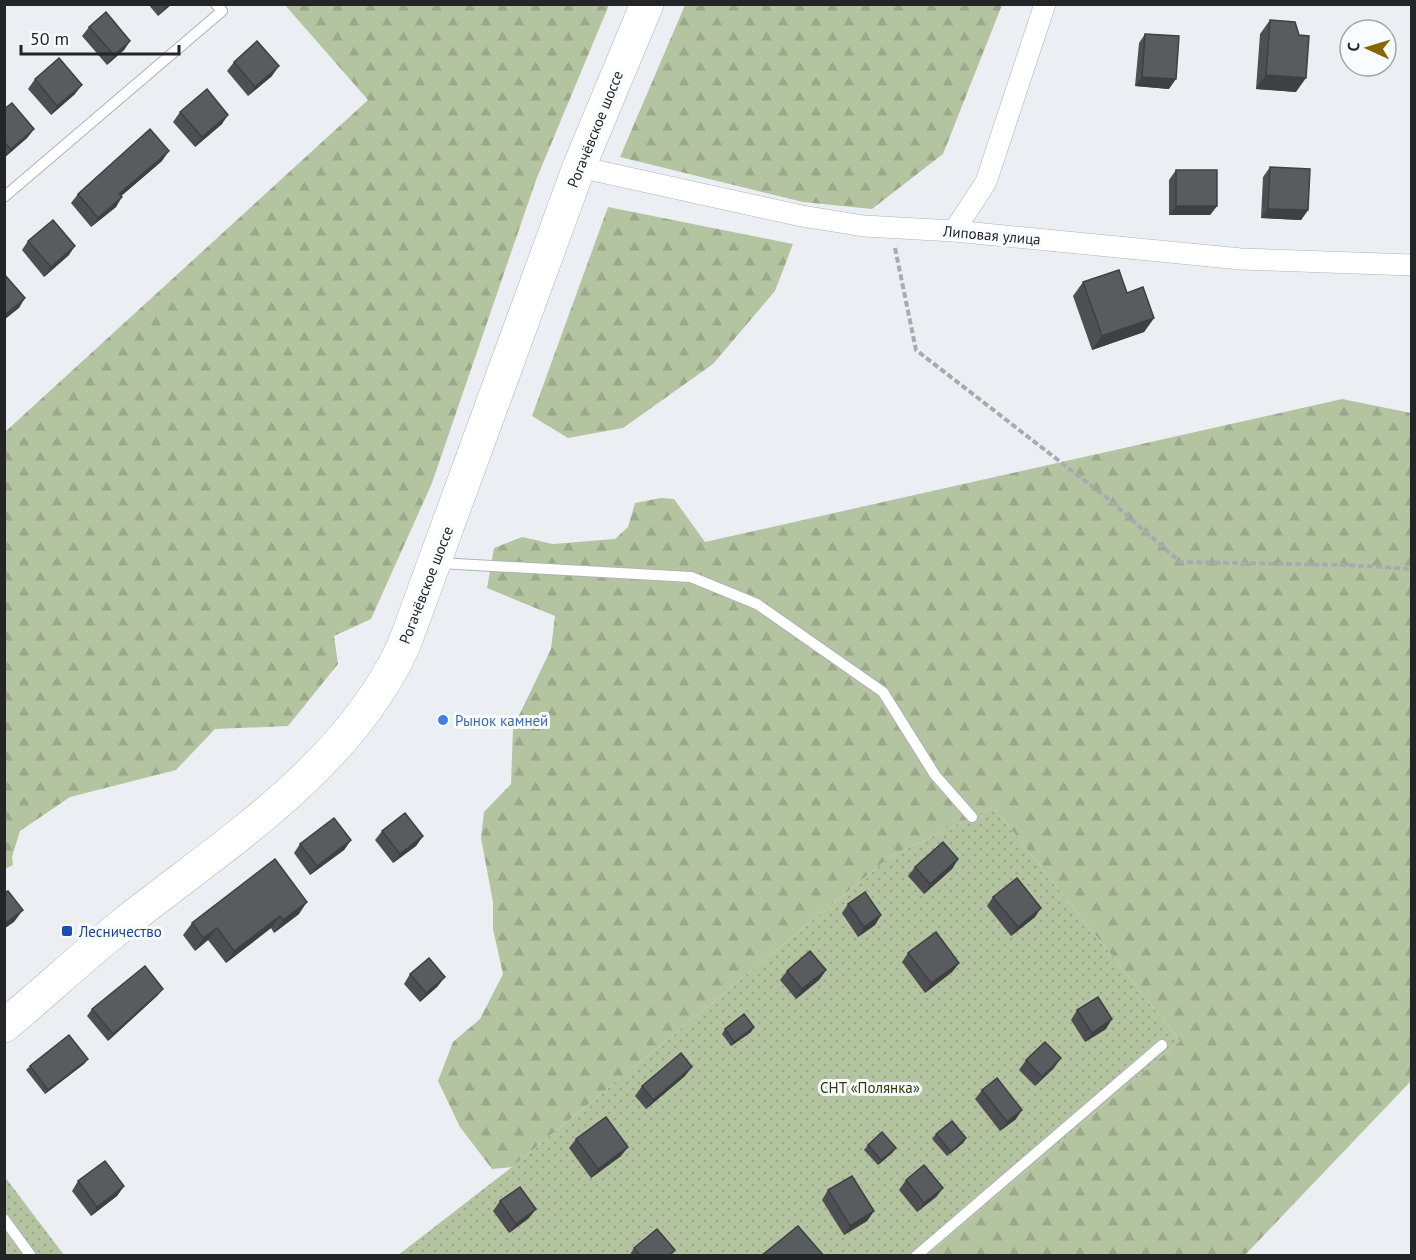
<svg xmlns="http://www.w3.org/2000/svg" width="1416" height="1260" font-family="'PT Sans',sans-serif">
	<style>
		.forest { fill: url(#forest-firs) }
		.garden { fill: url(#garden-dots) }
		.lines { fill: none; stroke-linecap: round; stroke-linejoin: round }
		.service-casing { stroke: #aeb2b5; stroke-width: 12 }
		.minor-casing { stroke: #aeb2b5; stroke-width: 22 }
		.primary-casing { stroke: #aeb2b5; stroke-width: 34 }
		.path { stroke: #a8abae; stroke-width: 4; stroke-dasharray: 6 3; stroke-linecap: butt }
		.service { stroke: #fff; stroke-width: 10 }
		.minor { stroke: #fff; stroke-width: 21 }
		.primary { stroke: #fff; stroke-width: 33 }
		.wall { fill: #4d4f52 }
		.shaded-wall { fill: #3e4042 }
		.building { fill: #595c5f; stroke: #3e4042; stroke-width: 1.5 }
		.shop-dot { fill: #3f7fe0; stroke: #f9fcff; stroke-width: 2 }
		.transit-dot { fill: #1a4fb4; stroke: #f9fcff; stroke-width: 2 }
		.labels { text-anchor: middle; dominant-baseline: central; stroke-width: 6; stroke-linejoin: round; paint-order: stroke }
		.street-label { font-size: 15px; fill: #242527; stroke: #f9fcff }
		.shop-label { font-size: 15px; fill: #366cbe; stroke: #f9fcff; text-anchor: start }
		.transit-label { font-size: 15px; fill: #164399; stroke: #f9fcff; text-anchor: start }
		.park-label { font-size: 15px; fill: #293c00; stroke: #f9fcff }
	</style>
	<defs>
		<pattern id="forest-firs" width="22" height="20" patternUnits="userSpaceOnUse" patternTransform="scale(1.5)"><rect width="22" height="20" fill="#b4c4a0"/><path d="M5 1l3.5 6h-7zM16 11l3.5 6h-7z" fill="#9ba88a"/></pattern>
		<pattern id="garden-dots" width="8" height="8" patternUnits="userSpaceOnUse" patternTransform="scale(1.5)"><rect width="8" height="8" fill="#b4c4a0"/><path d="M2 2h.1M6 6h.1" fill="none" stroke="#9ba88a" stroke-width="1.8" stroke-linecap="round"/></pattern>
	</defs>
	<rect width="100%" height="100%" fill="#ebeff3"/>
	<!-- forest -->
	<g class="forest">
		<path d="M 285,5 L 609,5 L 536,180 L 432,483 L 371,619 L 334,636 L 338,664 L 288,726 L 215,729 L 176,770 L 70,797 L 20,831 L 12,857 L 13,865 L 5,869 L 5,432 L 368,100 Z"/>
		<path d="M 685,5 L 685,4 L 1002,5 L 943,154 L 872,209 L 803,202 L 620,157 Z"/>
		<path d="M 608,207 L 793,244 L 775,291 L 713,364 L 623,428 L 568,438 L 532,416 Z"/>
		<path d="M 1342,399 L 1411,413 L 1411,1081 L 1245,1255 L 927,1255 L 1180,1041 L 993,807 L 890,857 L 512,1167 L 492,1169 L 460,1127 L 438,1081 L 453,1042 L 480,1019 L 503,974 L 493,929 L 493,902 L 481,838 L 484,812 L 511,784 L 513,728 L 551,649 L 555,616 L 487,588 L 494,548 L 522,537 L 553,544 L 615,539 L 628,527 L 635,503 L 661,498 L 674,499 L 705,542 Z"/>
	</g>
	<!-- garden -->
	<g class="garden">
		<path d="M 993,807 L 1180,1041 L 927,1255 L 397,1256 L 512,1167 L 890,857 Z"/>
		<path d="M 5,1177 L 64,1255 L 5,1255 Z"/>
	</g>
	<g class="lines">
		<defs>
			<g id="service">
				<path d="M 4,197 L 222,11 L 216,4"/>
				<path d="M 439,563 L 691,577 L 757,604 L 883,692 L 935,775 L 972,817"/>
				<path d="M 4,1219 L 31,1256"/>
				<path d="M 916,1256 L 1162,1045"/>
			</g>
			<g id="minor">
				<path d="M 579,167 L 802,216 L 864,226 L 954,231 L 1241,259 L 1412,265"/>
				<path d="M 954,231 L 986,182 L 1045,4"/>
			</g>
			<path id="primary" d="M 4,1026 C 45,992 84,955 126,922 C 227,842 348,767 404,645 L 579,167 L 647,4"/>
		</defs>
		<!-- service casing -->
		<use href="#service" class="service-casing"/>
		<!-- minor casing -->
		<use href="#minor" class="minor-casing"/>
		<!-- primary casing -->
		<use href="#primary" class="primary-casing"/>
		<!-- path -->
		<path class="path" d="M 895,248 L 916,350 L 1107,498 L 1180,562 L 1348,565 L 1412,569"/>
		<!-- service -->
		<use href="#service" class="service"/>
		<!-- minor -->
		<use href="#minor" class="minor"/>
		<!-- primary -->
		<use href="#primary" class="primary"/>
	</g>
	<!-- wall -->
	<g class="wall">
		<path d="M 148,4 L 172,4 L 158,16 Z"/>
		<path d="M 1270,20 L 1296,92 L 1256,89 L 1260,34 Z"/>
		<path d="M 89,27 L 130,41 L 124,50 L 107,65 L 82,36 Z"/>
		<path d="M 1145,34 L 1169,89 L 1135,86 L 1139,43 Z"/>
		<path d="M 234,62 L 272,76 L 248,96 L 227,71 Z"/>
		<path d="M 35,79 L 75,94 L 51,115 L 28,89 Z"/>
		<path d="M 4,109 L 34,129 L 27,138 L 4,158 Z"/>
		<path d="M 180,112 L 222,124 L 195,147 L 173,122 Z"/>
		<path d="M 162,161 L 121,196 L 116,207 L 91,227 L 71,203 L 78,194 Z"/>
		<path d="M 1270,167 L 1308,210 L 1301,220 L 1261,218 L 1263,177 Z"/>
		<path d="M 1176,170 L 1217,206 L 1210,215 L 1169,215 L 1169,180 Z"/>
		<path d="M 28,241 L 69,255 L 44,277 L 22,250 Z"/>
		<path d="M 1083,282 L 1127,293 L 1154,318 L 1144,332 L 1092,350 L 1073,296 Z"/>
		<path d="M 382,831 L 423,836 L 416,846 L 393,863 L 375,840 Z"/>
		<path d="M 351,840 L 344,850 L 310,875 L 294,853 L 300,844 Z"/>
		<path d="M 958,859 L 952,869 L 924,894 L 908,876 L 915,867 Z"/>
		<path d="M 993,897 L 1035,917 L 1011,936 L 987,906 Z"/>
		<path d="M 848,904 L 881,915 L 875,925 L 858,937 L 842,913 Z"/>
		<path d="M 299,914 L 274,933 L 271,928 L 226,963 L 208,940 L 195,951 L 183,935 L 192,923 Z"/>
		<path d="M 908,953 L 959,963 L 952,972 L 925,993 L 902,962 Z"/>
		<path d="M 826,970 L 819,980 L 796,999 L 780,980 L 787,971 Z"/>
		<path d="M 410,974 L 438,986 L 420,1002 L 404,984 Z"/>
		<path d="M 158,995 L 108,1041 L 87,1016 L 92,1009 Z"/>
		<path d="M 1077,1010 L 1106,1029 L 1085,1042 L 1071,1020 Z"/>
		<path d="M 725,1029 L 751,1032 L 731,1046 L 722,1034 Z"/>
		<path d="M 88,1059 L 84,1064 L 45,1094 L 26,1070 L 30,1066 Z"/>
		<path d="M 1026,1060 L 1054,1068 L 1035,1086 L 1019,1070 Z"/>
		<path d="M 685,1076 L 646,1109 L 635,1096 L 642,1086 Z"/>
		<path d="M 982,1090 L 1016,1119 L 1000,1131 L 975,1099 Z"/>
		<path d="M 936,1134 L 966,1138 L 963,1143 L 947,1156 L 932,1139 Z"/>
		<path d="M 576,1139 L 621,1156 L 591,1178 L 569,1148 Z"/>
		<path d="M 868,1145 L 896,1148 L 892,1153 L 878,1165 L 864,1150 Z"/>
		<path d="M 906,1180 L 943,1188 L 936,1197 L 917,1212 L 899,1190 Z"/>
		<path d="M 78,1181 L 124,1186 L 117,1196 L 91,1216 L 72,1191 Z"/>
		<path d="M 828,1190 L 874,1211 L 867,1221 L 844,1235 L 822,1200 Z"/>
		<path d="M 500,1201 L 529,1218 L 509,1233 L 493,1211 Z"/>
		<path d="M 634,1248 L 671,1256 L 629,1256 Z"/>
	</g>
	<!-- shaded-wall -->
	<g class="shaded-wall">
		<path d="M 167,4 L 172,4 L 158,16 L 165,7 Z"/>
		<path d="M 130,41 L 124,50 L 107,65 L 114,55 Z"/>
		<path d="M 279,66 L 272,76 L 248,96 L 255,87 Z"/>
		<path d="M 1266,75 L 1306,78 L 1296,92 L 1256,89 Z"/>
		<path d="M 1142,77 L 1176,79 L 1169,89 L 1135,86 Z"/>
		<path d="M 82,85 L 75,94 L 51,115 L 57,106 Z"/>
		<path d="M 228,115 L 222,124 L 195,147 L 202,137 Z"/>
		<path d="M 34,129 L 27,138 L 4,158 L 11,149 Z"/>
		<path d="M 169,151 L 162,161 L 113,203 L 119,194 Z"/>
		<path d="M 122,197 L 116,207 L 91,227 L 98,218 Z"/>
		<path d="M 1176,206 L 1217,206 L 1210,215 L 1169,215 Z"/>
		<path d="M 1268,209 L 1308,210 L 1301,220 L 1261,218 Z"/>
		<path d="M 75,246 L 69,255 L 44,277 L 51,267 Z"/>
		<path d="M 25,298 L 19,308 L 4,320 L 4,316 Z"/>
		<path d="M 1154,318 L 1144,332 L 1092,350 L 1102,336 Z"/>
		<path d="M 423,836 L 416,846 L 393,863 L 400,854 Z"/>
		<path d="M 351,840 L 344,850 L 310,875 L 317,866 Z"/>
		<path d="M 958,859 L 952,869 L 924,894 L 930,884 Z"/>
		<path d="M 307,902 L 299,914 L 274,933 L 283,920 Z"/>
		<path d="M 1041,908 L 1035,917 L 1011,936 L 1018,927 Z"/>
		<path d="M 23,910 L 14,922 L 4,929 L 4,924 Z"/>
		<path d="M 881,915 L 875,925 L 858,937 L 864,927 Z"/>
		<path d="M 280,916 L 271,928 L 226,963 L 234,951 Z"/>
		<path d="M 217,928 L 208,940 L 195,951 L 203,938 Z"/>
		<path d="M 959,963 L 952,972 L 925,993 L 931,983 Z"/>
		<path d="M 826,970 L 819,980 L 796,999 L 802,989 Z"/>
		<path d="M 445,977 L 438,986 L 420,1002 L 426,993 Z"/>
		<path d="M 163,989 L 158,995 L 108,1041 L 113,1034 Z"/>
		<path d="M 1112,1019 L 1106,1029 L 1085,1042 L 1092,1033 Z"/>
		<path d="M 754,1027 L 751,1032 L 731,1046 L 734,1042 Z"/>
		<path d="M 1061,1058 L 1054,1068 L 1035,1086 L 1042,1077 Z"/>
		<path d="M 88,1059 L 84,1064 L 45,1094 L 48,1090 Z"/>
		<path d="M 692,1067 L 685,1076 L 646,1109 L 653,1100 Z"/>
		<path d="M 1022,1110 L 1016,1119 L 1000,1131 L 1007,1122 Z"/>
		<path d="M 966,1138 L 963,1143 L 947,1156 L 951,1152 Z"/>
		<path d="M 628,1147 L 621,1156 L 591,1178 L 598,1169 Z"/>
		<path d="M 896,1148 L 892,1153 L 878,1165 L 881,1160 Z"/>
		<path d="M 124,1186 L 117,1196 L 91,1216 L 97,1207 Z"/>
		<path d="M 943,1188 L 936,1197 L 917,1212 L 924,1203 Z"/>
		<path d="M 536,1209 L 529,1218 L 509,1233 L 516,1224 Z"/>
		<path d="M 874,1211 L 867,1221 L 844,1235 L 850,1226 Z"/>
	</g>
	<!-- building -->
	<g class="building">
		<path d="M 106,12 L 130,41 L 114,55 L 89,27 Z"/>
		<path d="M 1270,20 L 1295,22 L 1299,35 L 1309,36 L 1306,78 L 1266,75 Z"/>
		<path d="M 1145,34 L 1179,36 L 1176,79 L 1142,77 Z"/>
		<path d="M 257,41 L 279,66 L 255,87 L 234,62 Z"/>
		<path d="M 59,58 L 82,85 L 57,106 L 35,79 Z"/>
		<path d="M 207,89 L 228,115 L 202,137 L 180,112 Z"/>
		<path d="M 12,103 L 34,129 L 11,149 L 4,142 L 4,109 Z"/>
		<path d="M 150,129 L 169,151 L 119,194 L 122,197 L 98,218 L 78,194 Z"/>
		<path d="M 1270,167 L 1310,169 L 1308,210 L 1268,209 Z"/>
		<rect x="1176" y="170" width="41" height="36"/>
		<path d="M 53,220 L 75,246 L 51,267 L 28,241 Z"/>
		<path d="M 1119,270 L 1127,293 L 1143,287 L 1154,318 L 1102,336 L 1083,282 Z"/>
		<path d="M 4,274 L 25,298 L 4,316 Z"/>
		<path d="M 405,813 L 423,836 L 400,854 L 382,831 Z"/>
		<path d="M 334,818 L 351,840 L 317,866 L 300,844 Z"/>
		<path d="M 943,842 L 958,859 L 930,884 L 915,867 Z"/>
		<path d="M 275,859 L 307,902 L 283,920 L 280,916 L 234,951 L 217,928 L 203,938 L 192,923 Z"/>
		<path d="M 1017,878 L 1041,908 L 1018,927 L 993,897 Z"/>
		<path d="M 8,891 L 23,910 L 4,924 L 4,893 Z"/>
		<path d="M 865,892 L 881,915 L 864,927 L 848,904 Z"/>
		<path d="M 936,932 L 959,963 L 931,983 L 908,953 Z"/>
		<path d="M 810,951 L 826,970 L 802,989 L 787,971 Z"/>
		<path d="M 429,958 L 445,977 L 426,993 L 410,974 Z"/>
		<path d="M 145,966 L 163,989 L 113,1034 L 92,1009 Z"/>
		<path d="M 1098,997 L 1112,1019 L 1092,1033 L 1077,1010 Z"/>
		<path d="M 744,1014 L 754,1027 L 734,1042 L 725,1029 Z"/>
		<path d="M 69,1035 L 88,1059 L 48,1090 L 30,1066 Z"/>
		<path d="M 1045,1042 L 1061,1058 L 1042,1077 L 1026,1060 Z"/>
		<path d="M 681,1053 L 692,1067 L 653,1100 L 642,1086 Z"/>
		<path d="M 997,1078 L 1022,1110 L 1007,1122 L 982,1090 Z"/>
		<path d="M 606,1117 L 628,1147 L 598,1169 L 576,1139 Z"/>
		<path d="M 952,1121 L 966,1138 L 951,1152 L 936,1134 Z"/>
		<path d="M 882,1132 L 896,1148 L 881,1160 L 868,1145 Z"/>
		<path d="M 105,1161 L 124,1186 L 97,1207 L 78,1181 Z"/>
		<path d="M 924,1165 L 943,1188 L 924,1203 L 906,1180 Z"/>
		<path d="M 852,1176 L 874,1211 L 850,1226 L 828,1190 Z"/>
		<path d="M 520,1187 L 536,1209 L 516,1224 L 500,1201 Z"/>
		<path d="M 798,1226 L 824,1256 L 761,1256 Z"/>
		<path d="M 657,1229 L 675,1250 L 669,1256 L 641,1256 L 634,1248 Z"/>
	</g>
	<!-- markers -->
	<circle class="shop-dot" cx="443" cy="720" r="6"/>
	<rect class="transit-dot" x="61" y="925" width="12" height="12" rx="3"/>
	<g class="labels">
		<!-- street labels -->
		<g class="street-label">
			<text transform="translate(595 129) rotate(-68)">Рогачёвское шоссе</text>
			<text transform="translate(992 235) rotate(5)">Липовая улица</text>
			<text transform="translate(426 585) rotate(-69)">Рогачёвское шоссе</text>
		</g>
		<!-- shop labels -->
		<g class="shop-label">
			<text x="455" y="720">Рынок камней</text>
		</g>
		<!-- transit labels -->
		<g class="transit-label">
			<text x="79" y="931">Лесничество</text>
		</g>
		<!-- park labels -->
		<g class="park-label">
			<text x="870" y="1087">СНТ «Полянка»</text>
		</g>
	</g>
	<!-- border -->
	<rect width="1416" height="1260" fill="none" stroke="#242527" stroke-width="12"/>
	<!-- north arrow -->
	<g transform="translate(1368 48) rotate(274)"><circle r="28" fill="#f9fcff" stroke="#a4a6a9" stroke-width="1.5"/>
	<path d="M0-4.5L10 22L0 15L-10 22Z" fill="#896401"/>
	<text y="-9" font-size="16" font-weight="bold" text-anchor="middle" fill="#242527">С</text>
	</g>
	<!-- scale -->
	<path d="M21 45v9h158v-9" fill="none" stroke="#242527" stroke-width="3"/>
	<text x="30" y="45" font-size="18" fill="#242527" stroke="#f9fcff" stroke-width="4.5" paint-order="stroke">50 m</text>
</svg>
